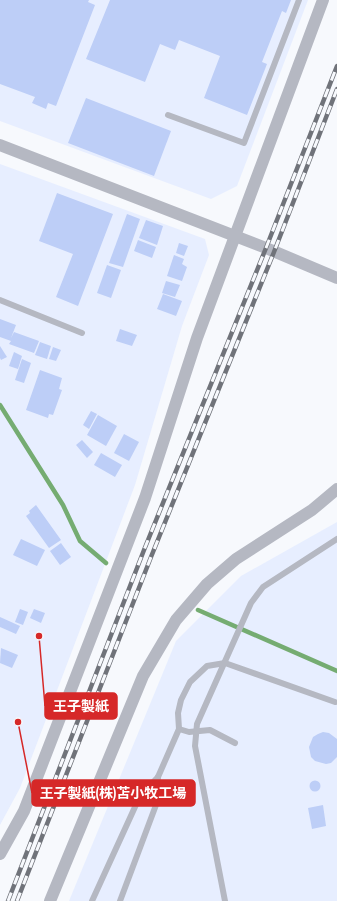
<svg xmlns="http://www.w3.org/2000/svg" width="337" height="901" font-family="'Asap Condensed','Noto Sans JP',sans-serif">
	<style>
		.built { fill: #e7eeff }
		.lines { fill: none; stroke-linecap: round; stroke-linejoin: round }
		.stream { stroke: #75ac72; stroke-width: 4.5 }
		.building { fill: #bdcef7 }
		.service { stroke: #b5b8c2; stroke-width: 6 }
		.minor { stroke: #b5b8c2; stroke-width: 12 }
		.tertiary { stroke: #b5b8c2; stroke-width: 12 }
		.rail-casing { stroke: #70737a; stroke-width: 4.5 }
		.rail { stroke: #f7f9fd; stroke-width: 3; stroke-dasharray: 9; stroke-linecap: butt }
		.leader { fill: none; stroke: #d62828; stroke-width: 1.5 }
		.callout-dot { fill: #d62828; stroke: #f7f9fd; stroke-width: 1.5 }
		.callout { fill: #d62828; stroke: #d62828; stroke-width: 1.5 }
		.callout-label { font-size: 14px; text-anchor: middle; font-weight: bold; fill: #fff }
	</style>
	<rect width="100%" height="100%" fill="#f7f9fd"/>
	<!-- built -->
	<g class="built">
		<path d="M 0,0 L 308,0 L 237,186 L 211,199 L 0,121 Z"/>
		<path d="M 0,164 L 205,239 L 209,255 L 182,326 L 135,485 L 20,788 L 0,825 Z"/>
		<path d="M 337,522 L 337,901 L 69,901 L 176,641 L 241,576 Z"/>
	</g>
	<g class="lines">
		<!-- stream -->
		<g class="stream">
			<path d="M 0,405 L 63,505 L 80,541 L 106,563"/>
			<path d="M 198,610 L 337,671"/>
		</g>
	</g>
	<!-- building -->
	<g class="building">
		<path d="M 0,0 L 89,0 L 88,2 L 95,5 L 56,106 L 48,103 L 46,109 L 32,103 L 35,97 L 0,84 Z"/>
		<path d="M 110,0 L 291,0 L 286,13 L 282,11 L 262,62 L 267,64 L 247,115 L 204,98 L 220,56 L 179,40 L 175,50 L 160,44 L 145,82 L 86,59 Z"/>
		<path d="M 86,98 L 171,131 L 154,176 L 68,143 Z"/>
		<path d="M 57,193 L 113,214 L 78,306 L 56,297 L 73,254 L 39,241 Z"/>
		<path d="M 127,214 L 140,219 L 123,267 L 109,263 Z"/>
		<path d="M 146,220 L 163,226 L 157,245 L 139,238 Z"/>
		<path d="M 138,240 L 156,247 L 152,258 L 134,251 Z"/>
		<path d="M 179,243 L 188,246 L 184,256 L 176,253 Z"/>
		<path d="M 174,255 L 184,259 L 182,264 L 187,267 L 182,281 L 167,276 Z"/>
		<path d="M 107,265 L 121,270 L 111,298 L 97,293 Z"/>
		<path d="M 166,281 L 180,285 L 175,297 L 162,293 Z"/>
		<path d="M 163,294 L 182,301 L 176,316 L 157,309 Z"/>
		<path d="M 0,319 L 16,325 L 11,338 L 14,332 L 39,341 L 34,353 L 9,344 L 11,341 L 0,337 Z"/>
		<path d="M 120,329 L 137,335 L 132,346 L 116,341 Z"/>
		<path d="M 40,342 L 51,346 L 47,359 L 35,355 Z"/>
		<path d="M 0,346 L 7,357 L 1,360 L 0,358 Z"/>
		<path d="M 53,347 L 61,350 L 56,361 L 49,359 Z"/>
		<path d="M 14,352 L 22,356 L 18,369 L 9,366 Z"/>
		<path d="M 22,359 L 31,363 L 24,383 L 15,380 Z"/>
		<path d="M 40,370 L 62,378 L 59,389 L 62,390 L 53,415 L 49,414 L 48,418 L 26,410 Z"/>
		<path d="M 91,411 L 97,414 L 89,429 L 83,425 Z"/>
		<path d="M 98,415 L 117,426 L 106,446 L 87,435 Z"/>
		<path d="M 124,434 L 139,442 L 129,461 L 114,453 Z"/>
		<path d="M 82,440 L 93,452 L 87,458 L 76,445 Z"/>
		<path d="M 101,453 L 122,465 L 115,477 L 94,465 Z"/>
		<path d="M 36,505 L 61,540 L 49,548 L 26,516 L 30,513 L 29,511 Z"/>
		<path d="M 21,539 L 45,550 L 37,566 L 13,555 Z"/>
		<path d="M 61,543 L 71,557 L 60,565 L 50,551 Z"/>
		<path d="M 20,609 L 28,612 L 23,625 L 15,622 Z"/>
		<path d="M 34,609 L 45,613 L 41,623 L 30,618 Z"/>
		<path d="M 0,617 L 20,626 L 16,634 L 0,627 Z"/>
		<path d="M 1,648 L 18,655 L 12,668 L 0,663 Z"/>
		<path d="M 323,732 L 329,733 L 337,739 L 337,757 L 331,763 L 326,764 L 315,761 L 311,757 L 309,747 L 313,737 L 318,734 Z"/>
		<circle cx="315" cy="786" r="5.5"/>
		<path d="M 323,805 L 326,826 L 312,829 L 308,808 Z"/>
	</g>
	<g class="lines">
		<!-- service -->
		<g class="service">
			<path d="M 168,115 L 244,143 L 299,0"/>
			<path d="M 0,300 L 82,333"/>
			<path d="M 179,729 L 189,732 L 210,730 L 235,743"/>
			<path d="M 92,901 L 140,796 L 158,777 L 179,729 L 178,713 L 181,700 L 190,682 L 207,666 L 225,663 L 335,702"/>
			<path d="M 120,901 L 156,805 L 158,777"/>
			<path d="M 225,901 L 195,746 L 197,724 L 251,603 L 263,587 L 337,539"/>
		</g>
		<!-- minor -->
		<path class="minor" d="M 0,854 L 24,811 L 145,498 L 197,338 L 323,0"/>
		<!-- tertiary -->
		<g class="tertiary">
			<path d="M 0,145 L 266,248 L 337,278"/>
			<path d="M 50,901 L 143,676 L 176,620 L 207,584 L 236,559 L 312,510 L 337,489"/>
		</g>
		<defs>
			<g id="rail">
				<path d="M 8,901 L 144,550 L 266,248 L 337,66"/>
				<path d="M 17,901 L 151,557 L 274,252 L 337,89"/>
			</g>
		</defs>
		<!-- rail casing -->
		<use href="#rail" class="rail-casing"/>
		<!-- rail -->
		<use href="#rail" class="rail"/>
	</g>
	<!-- callouts -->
	<path class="leader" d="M39 636L45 706M18 722L32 793"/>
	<g class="callout-dot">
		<circle cx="39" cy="636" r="4"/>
		<circle cx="18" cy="722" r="4"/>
	</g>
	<g class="callout">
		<rect x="45" y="693" width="72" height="26" rx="4"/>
		<rect x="32" y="780" width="163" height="26" rx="4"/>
	</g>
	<g class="callout-label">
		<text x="81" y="711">王子製紙</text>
		<text x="113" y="798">王子製紙(株)苫小牧工場</text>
	</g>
</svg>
